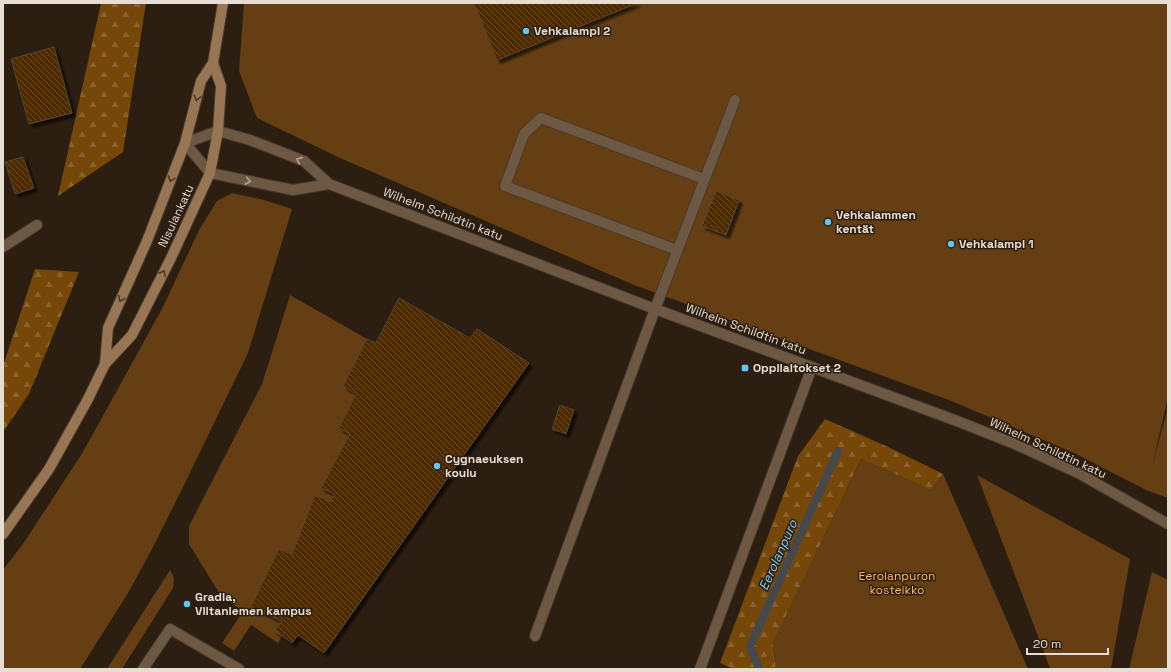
<svg xmlns="http://www.w3.org/2000/svg" width="1171" height="672" font-family="'Space Grotesk',sans-serif">
	<style>
		.grass { fill: #653f13 }
		.forest { fill: url(#forest-firs) }
		.lines { fill: none; stroke-linecap: round; stroke-linejoin: round }
		.stream { stroke: #45494d; stroke-width: 8 }
		.building { fill: url(#building-back-hatch); stroke: #544435; filter: url(#shadow) }
		.service-casing { stroke: #46392b; stroke-width: 12 }
		.minor-casing { stroke: #46392b; stroke-width: 12 }
		.tertiary-casing { stroke: #46392b; stroke-width: 12 }
		.secondary-casing { stroke: #46392b; stroke-width: 12 }
		.service { stroke: #6d5843; stroke-width: 10 }
		.minor { stroke: #6d5843; stroke-width: 10 }
		.tertiary { stroke: #6d5843; stroke-width: 10 }
		.secondary { stroke: #987654; stroke-width: 10 }
		.oneway { stroke: #4c3824 }
		.oneway2 { stroke: #b0a192 }
		.poi-dot { fill: #65c5ee; stroke: #2c1e10; stroke-width: 1.5 }
		.labels { text-anchor: middle; dominant-baseline: central; stroke-width: 3; stroke-linejoin: round; paint-order: stroke }
		.poi-label { font-size: 12px; font-weight: bold; fill: #e6ddd3; stroke: #2c1e10; text-anchor: start }
		.street-label { font-size: 12px; fill: #e6ddd3; stroke: #2c1e10 }
		.park-label { font-size: 12px; fill: #feb76b; stroke: #2c1e10 }
		.water-label { font-size: 13px; font-style: italic; fill: #7ed4fb; stroke: #2c1e10 }
	</style>
	<defs>
		<pattern id="forest-firs" width="22" height="20" patternUnits="userSpaceOnUse"><rect width="22" height="20" fill="#754709"/><path d="M5 1l3.5 6h-7zM16 11l3.5 6h-7z" fill="#89612c"/></pattern>
		<pattern id="building-back-hatch" width="6" height="6" patternUnits="userSpaceOnUse"><rect width="6" height="6" fill="#4e2b00"/><path d="M-1 5l2 2M0 0l6 6M5-1l2 2" fill="none" stroke="#684924"/></pattern>
		<filter id="shadow"><feDropShadow dx="3.5" dy="3.5" stdDeviation="1" flood-color="#0009"/></filter>
	</defs>
	<rect width="100%" height="100%" fill="#2c1e10"/>
	<!-- grass -->
	<g class="grass">
		<path d="M 244,3 L 1168,3 L 1168,397 L 1152,467 L 1168,407 L 1168,498 L 1146,490 L 1074,453 L 949,400 L 634,285 L 340,158 L 257,118 L 239,71 Z"/>
		<path d="M 232,193 L 264,200 L 292,209 L 248,353 L 184,485 L 151,551 L 128,593 L 80,669 L 3,669 L 3,570 L 25,541 L 83,452 L 163,307 L 199,230 L 217,201 Z"/>
		<path d="M 290,295 L 367,339 L 343,386 L 356,394 L 339,428 L 350,434 L 321,488 L 335,494 L 331,502 L 315,495 L 292,555 L 279,549 L 251,607 L 282,621 L 276,631 L 282,636 L 278,643 L 251,625 L 234,651 L 222,643 L 243,611 L 221,596 L 189,544 L 189,526 L 262,384 Z"/>
		<path d="M 861,459 L 931,490 L 943,474 L 1028,669 L 776,669 L 773,643 Z"/>
		<path d="M 977,475 L 1130,559 L 1111,669 L 1051,669 L 1050,668 Z"/>
		<path d="M 170,570 L 174,578 L 173,588 L 122,669 L 107,669 Z"/>
		<path d="M 1152,572 L 1168,580 L 1168,669 L 1129,669 Z"/>
	</g>
	<!-- forest -->
	<g class="forest">
		<path d="M 101,3 L 146,3 L 123,152 L 58,196 Z"/>
		<path d="M 35,269 L 79,272 L 29,394 L 3,432 L 3,366 Z"/>
		<path d="M 825,419 L 886,446 L 943,474 L 931,490 L 861,459 L 773,643 L 776,669 L 733,669 L 720,663 L 798,456 Z"/>
	</g>
	<g class="lines">
		<!-- stream -->
		<path class="stream" d="M 759,669 L 750,646 L 838,451"/>
	</g>
	<!-- building -->
	<g class="building">
		<path d="M 474,3 L 637,3 L 497,60 Z"/>
		<path d="M 54,47 L 72,113 L 29,124 L 11,59 Z"/>
		<path d="M 23,157 L 34,188 L 15,194 L 5,162 Z"/>
		<path d="M 716,191 L 739,200 L 726,235 L 702,226 Z"/>
		<path d="M 399,298 L 470,338 L 477,329 L 529,363 L 324,653 L 298,635 L 292,643 L 275,631 L 282,621 L 251,607 L 279,549 L 292,555 L 315,495 L 331,502 L 335,494 L 321,488 L 350,434 L 339,428 L 356,394 L 343,386 L 367,339 L 376,343 Z"/>
		<path d="M 560,405 L 574,410 L 566,434 L 552,429 Z"/>
	</g>
	<g class="lines">
		<defs>
			<g id="service">
				<path d="M 677,250 L 505,186 L 524,134 L 541,118 L 704,179"/>
				<path d="M 535,636 L 655,309 L 735,100"/>
				<path d="M 143,669 L 170,629 L 239,669"/>
				<path d="M 700,669 L 812,367"/>
			</g>
			<path id="minor" d="M 3,247 L 37,225"/>
			<path id="tertiary" d="M 329,184 L 293,190 L 210,173 L 185,143 L 218,131 L 250,140 L 304,161 L 329,184 L 655,309 L 957,421 L 1015,444 L 1080,474 L 1168,524"/>
			<g id="secondary">
				<path d="M 105,364 L 108,328 L 147,241 L 185,143 L 201,81 L 213,63 L 223,3"/>
				<path d="M 3,534 L 49,469 L 88,399 L 105,364 L 132,335 L 171,258 L 210,173 L 218,131 L 221,86 L 213,63"/>
			</g>
		</defs>
		<!-- service casing -->
		<use href="#service" class="service-casing"/>
		<!-- minor casing -->
		<use href="#minor" class="minor-casing"/>
		<!-- tertiary casing -->
		<use href="#tertiary" class="tertiary-casing"/>
		<!-- secondary casing -->
		<use href="#secondary" class="secondary-casing"/>
		<!-- service -->
		<use href="#service" class="service"/>
		<!-- minor -->
		<use href="#minor" class="minor"/>
		<!-- tertiary -->
		<use href="#tertiary" class="tertiary"/>
		<!-- secondary -->
		<use href="#secondary" class="secondary"/>
	</g>
	<!-- one-way arrows -->
	<defs><path id="oneway-chevron" d="M-2-3.5L2.5 0L-2 3.5" fill="none" stroke-width="1.6" stroke-linecap="round" stroke-linejoin="round"/></defs>
	<g class="oneway">
		<use href="#oneway-chevron" transform="translate(197 98) rotate(104)"/>
		<use href="#oneway-chevron" transform="translate(171 179) rotate(111)"/>
		<use href="#oneway-chevron" transform="translate(163 273) rotate(-63)"/>
		<use href="#oneway-chevron" transform="translate(121 299) rotate(114)"/>
	</g>
	<g class="oneway2">
		<use href="#oneway-chevron" transform="translate(299 160) rotate(-156)"/>
		<use href="#oneway-chevron" transform="translate(248 181) rotate(11)"/>
	</g>
	<!-- markers -->
	<g class="poi-dot">
		<circle cx="526" cy="31" r="4"/>
		<circle cx="828" cy="222" r="4"/>
		<circle cx="951" cy="244" r="4"/>
		<rect x="741" y="364" width="8" height="8" rx="2"/>
		<circle cx="437" cy="466" r="4"/>
		<circle cx="187" cy="604" r="4"/>
	</g>
	<g class="labels">
		<!-- poi labels -->
		<g class="poi-label">
			<text x="534" y="31">Vehkalampi 2</text>
			<text x="836" y="215">Vehkalammen<tspan x="836" dy="14">kentät</tspan></text>
			<text x="959" y="244">Vehkalampi 1</text>
			<text x="753" y="368">Oppilaitokset 2</text>
			<text x="445" y="459">Cygnaeuksen<tspan x="445" dy="14">koulu</tspan></text>
			<text x="195" y="597">Gradia,<tspan x="195" dy="14">Viitaniemen kampus</tspan></text>
		</g>
		<!-- street labels -->
		<g class="street-label">
			<text transform="translate(443 214) rotate(21)">Wilhelm Schildtin katu</text>
			<text transform="translate(176 216) rotate(-65)">Nisulankatu</text>
			<text transform="translate(746 329) rotate(20)">Wilhelm Schildtin katu</text>
			<text transform="translate(1048 448) rotate(25)">Wilhelm Schildtin katu</text>
		</g>
		<!-- park labels -->
		<g class="park-label">
			<text x="897" y="576">Eerolanpuron<tspan x="897" dy="14">kosteikko</tspan></text>
		</g>
		<!-- water labels -->
		<g class="water-label">
			<text transform="translate(778 555) rotate(-66)">Eerolanpuro</text>
		</g>
	</g>
	<!-- border -->
	<rect width="1171" height="672" fill="none" stroke="#e6ddd3" stroke-width="8"/>
	<!-- scale -->
	<path d="M1027 648v6h81v-6" fill="none" stroke="#e6ddd3" stroke-width="2"/>
	<text x="1033" y="648" font-size="12" fill="#e6ddd3" stroke="#2c1e10" stroke-width="3" paint-order="stroke">20 m</text>
</svg>
